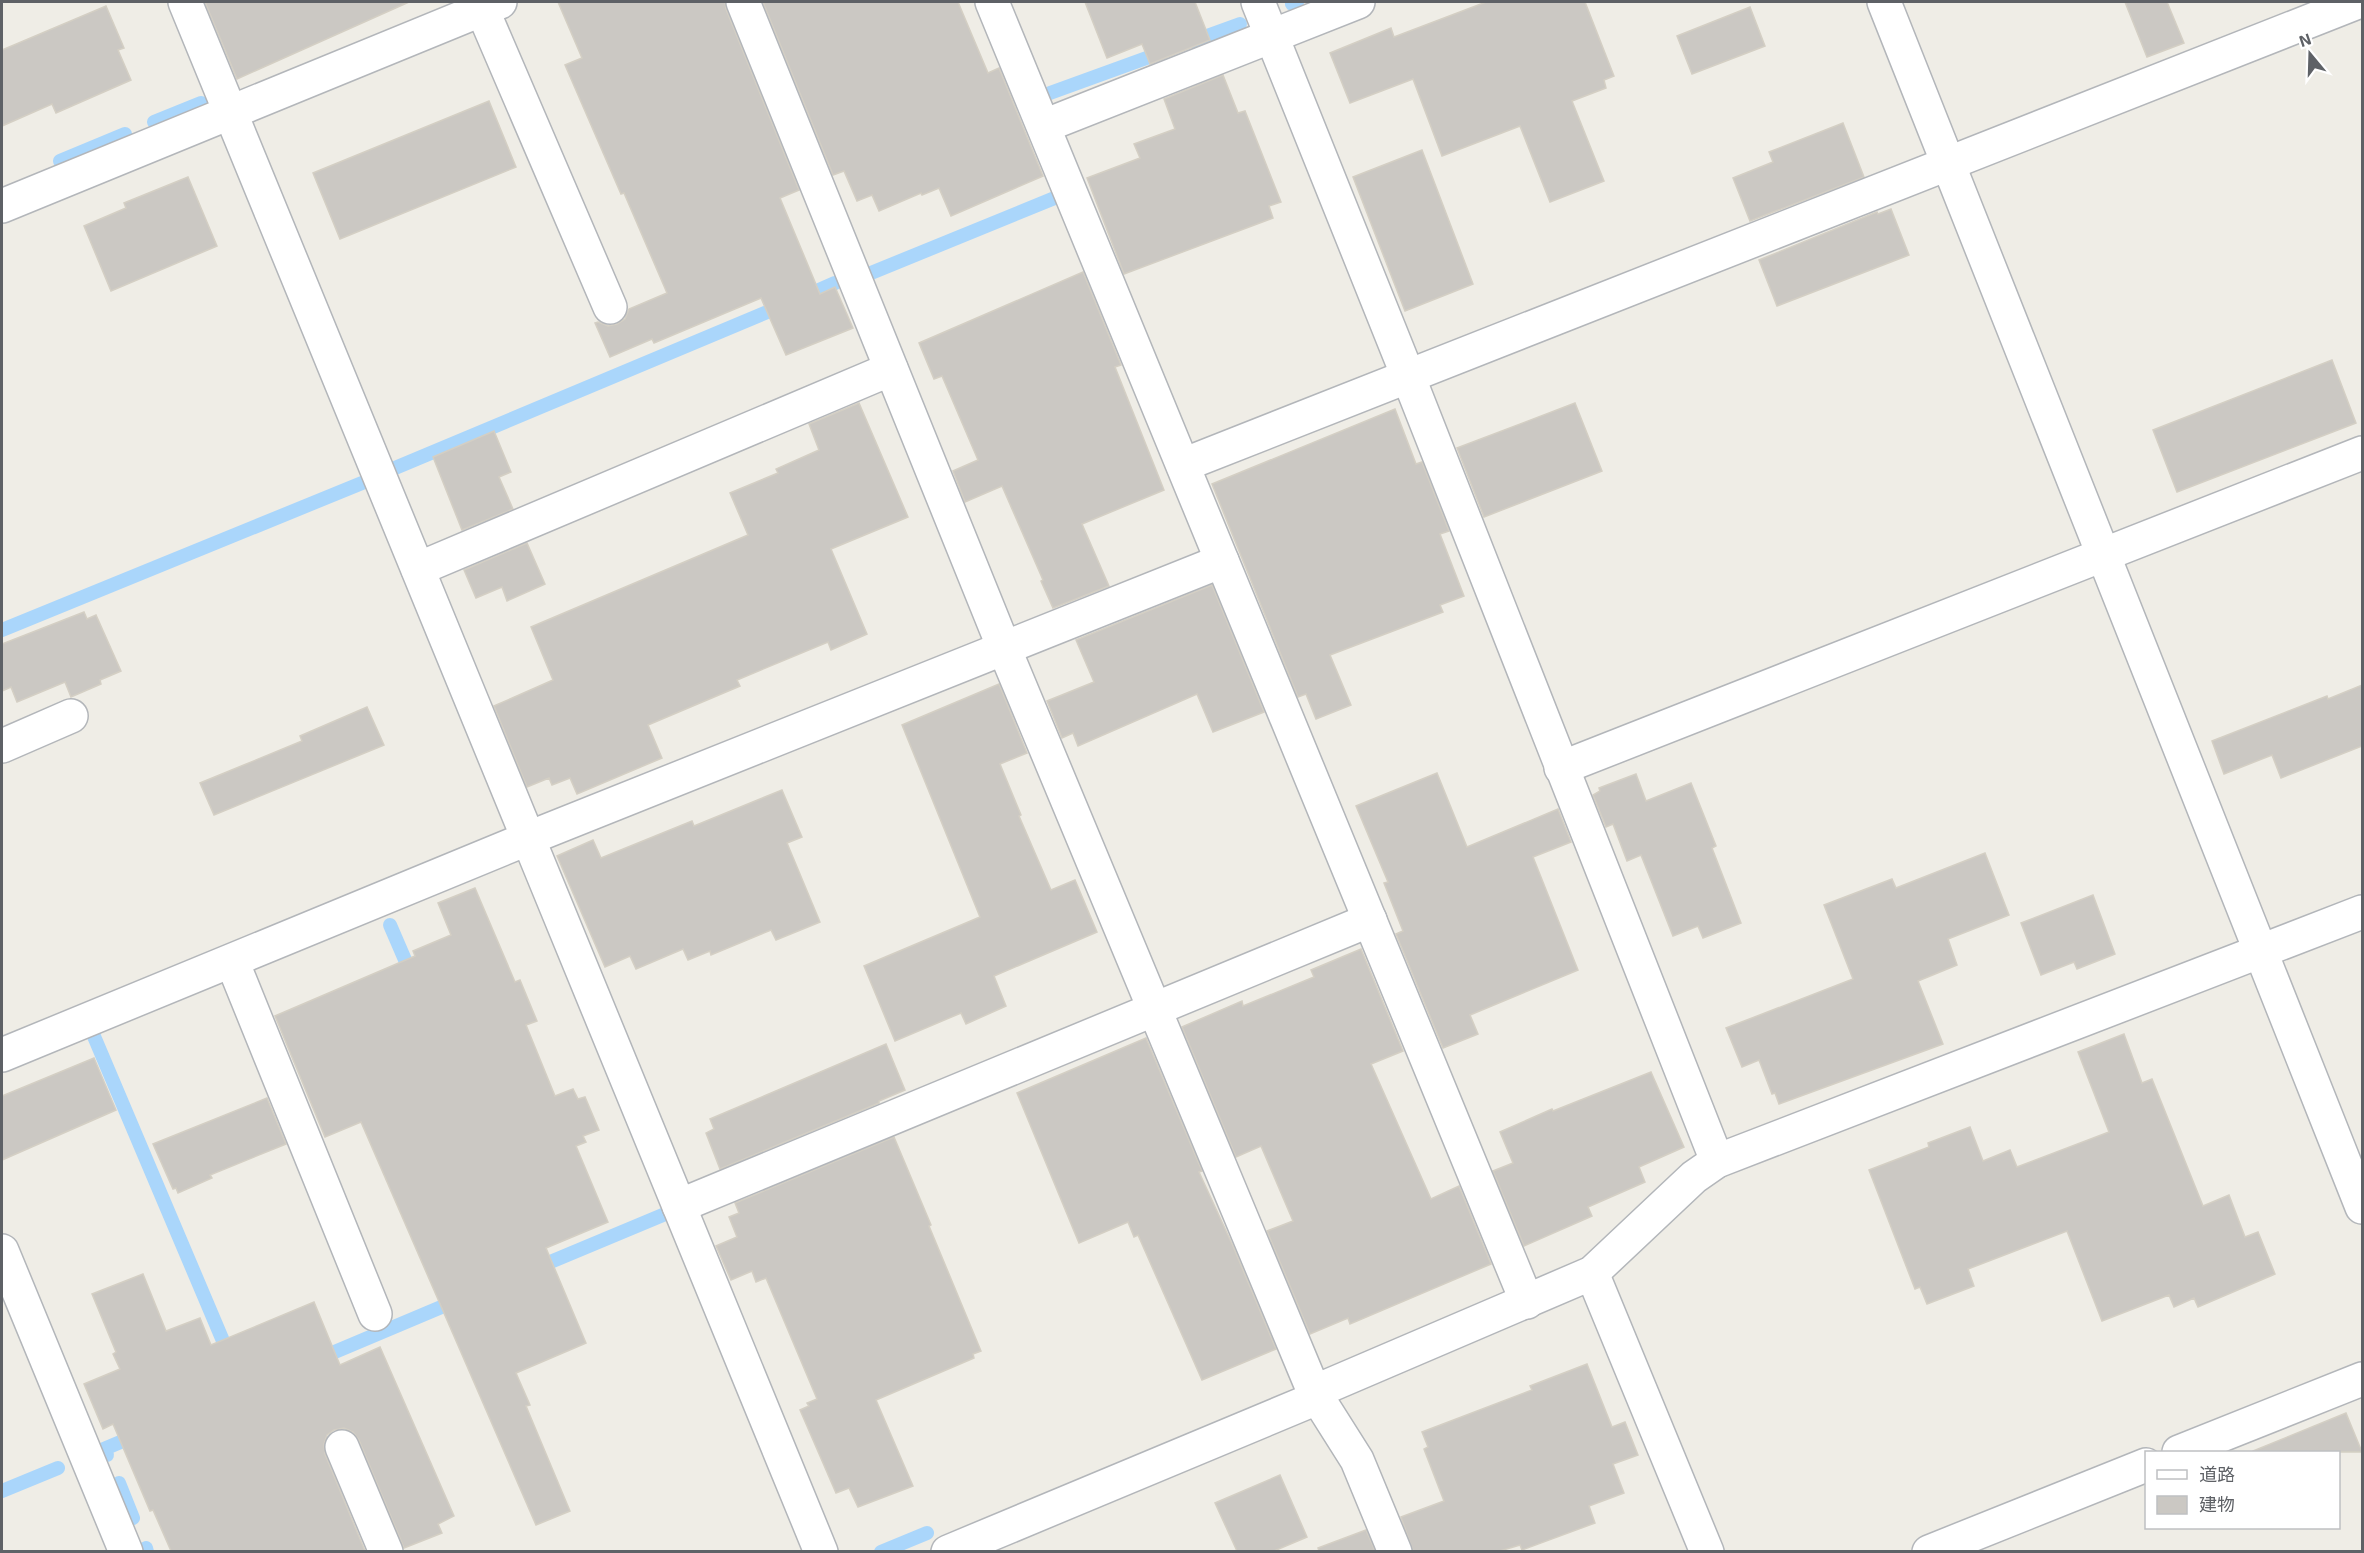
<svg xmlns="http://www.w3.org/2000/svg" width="2364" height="1553" font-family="'Exo 2','Noto Sans JP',sans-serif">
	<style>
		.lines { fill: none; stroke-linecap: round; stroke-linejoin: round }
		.stream { stroke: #aad6fb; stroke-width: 14 }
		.building { fill: #cbc8c3; stroke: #d4cfc4; stroke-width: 1.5 }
		.minor-casing { stroke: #b3b6ba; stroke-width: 36 }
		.minor { stroke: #fff; stroke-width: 33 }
	</style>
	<rect width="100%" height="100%" fill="#efede6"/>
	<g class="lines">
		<!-- stream -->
		<g class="stream">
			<path d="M 1292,4 L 1297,2"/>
			<path d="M 1193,41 L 1240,24"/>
			<path d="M 1050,93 L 1163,52"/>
			<path d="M 154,122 L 201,103"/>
			<path d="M 60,161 L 125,134"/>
			<path d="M 871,273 L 1062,195"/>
			<path d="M 801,298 L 835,283"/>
			<path d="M 395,468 L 784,305"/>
			<path d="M 2,630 L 362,483"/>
			<path d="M 390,925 L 412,976"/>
			<path d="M 93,1034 L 229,1355"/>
			<path d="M 536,1268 L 670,1212"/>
			<path d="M 318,1359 L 458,1300"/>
			<path d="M 107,1455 L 104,1449 L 137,1435"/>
			<path d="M 119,1483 L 133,1518"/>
			<path d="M 2,1491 L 58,1468"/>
			<path d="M 146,1548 L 147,1552"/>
			<path d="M 881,1552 L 927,1533"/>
		</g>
	</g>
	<!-- building -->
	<g class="building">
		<path d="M 205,2 L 409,2 L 237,79 Z"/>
		<path d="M 558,2 L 725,2 L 726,9 L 799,190 L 780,198 L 820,294 L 835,287 L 853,328 L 786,355 L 761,298 L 654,343 L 652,339 L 610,357 L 595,323 L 598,322 L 608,326 L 617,324 L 625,319 L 629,309 L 667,293 L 624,193 L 621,194 L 565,65 L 582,58 Z"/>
		<path d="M 763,2 L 958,2 L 988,73 L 999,68 L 1043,176 L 951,216 L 939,188 L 922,195 L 921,193 L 879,211 L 872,195 L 857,201 L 844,171 L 833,175 Z"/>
		<path d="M 1085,2 L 1195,2 L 1210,40 L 1150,64 L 1142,44 L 1107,58 Z"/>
		<path d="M 1486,2 L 1585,2 L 1614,76 L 1604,80 L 1606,88 L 1572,101 L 1604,181 L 1550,202 L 1520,126 L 1442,156 L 1413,79 L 1350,103 L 1330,53 L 1391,28 L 1394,37 Z"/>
		<path d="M 2125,2 L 2167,2 L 2184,43 L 2147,57 Z"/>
		<path d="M 106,6 L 124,48 L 118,50 L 131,80 L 56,113 L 52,104 L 2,126 L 2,50 Z"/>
		<path d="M 1750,7 L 1765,46 L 1692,74 L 1677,36 Z"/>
		<path d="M 1223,75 L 1238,113 L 1245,111 L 1281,202 L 1269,206 L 1273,218 L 1124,274 L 1087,178 L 1140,158 L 1134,144 L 1175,129 L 1164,99 Z"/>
		<path d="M 489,101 L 516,167 L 340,239 L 313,173 Z"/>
		<path d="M 1843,123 L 1864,177 L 1750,221 L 1733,178 L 1773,162 L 1769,152 Z"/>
		<path d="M 1422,150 L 1473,284 L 1405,311 L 1353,177 Z"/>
		<path d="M 188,177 L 217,246 L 111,291 L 84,226 L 126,208 L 124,203 Z"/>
		<path d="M 1891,209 L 1909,255 L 1777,306 L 1759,260 L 1877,212 L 1878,214 Z"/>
		<path d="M 1083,272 L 1121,365 L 1115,367 L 1164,490 L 1082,524 L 1109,586 L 1053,608 L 1041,581 L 1043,580 L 1002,486 L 965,502 L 953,471 L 978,460 L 942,376 L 934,379 L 919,343 Z"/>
		<path d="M 2332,360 L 2356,423 L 2177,492 L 2153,430 Z"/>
		<path d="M 859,403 L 908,517 L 831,549 L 867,634 L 831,650 L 828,642 L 737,680 L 740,686 L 648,725 L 662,758 L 577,794 L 570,778 L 552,785 L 549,778 L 527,787 L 494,706 L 553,680 L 531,627 L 748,535 L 730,493 L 778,473 L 776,469 L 819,450 L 809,424 Z"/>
		<path d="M 1575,403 L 1602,471 L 1484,517 L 1457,448 Z"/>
		<path d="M 1395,409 L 1416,464 L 1422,462 L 1449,531 L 1440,534 L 1464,596 L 1440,605 L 1443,612 L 1330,655 L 1351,705 L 1316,719 L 1306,694 L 1298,697 L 1212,484 Z"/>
		<path d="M 494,431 L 511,472 L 499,477 L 513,509 L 462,530 L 433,457 Z"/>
		<path d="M 527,543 L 545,584 L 507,601 L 502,587 L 476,598 L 464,570 Z"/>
		<path d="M 1212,585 L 1264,712 L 1213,732 L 1197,694 L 1078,746 L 1073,733 L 1062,738 L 1047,701 L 1094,682 L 1076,640 Z"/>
		<path d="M 84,612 L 87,619 L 96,615 L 121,671 L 100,680 L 101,684 L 71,697 L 65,682 L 17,702 L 11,687 L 2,691 L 2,644 Z"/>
		<path d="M 999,684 L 1027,753 L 1000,764 L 1021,815 L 1019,816 L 1051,890 L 1075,880 L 1097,932 L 994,976 L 1006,1006 L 966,1024 L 961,1013 L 895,1041 L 864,966 L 980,917 L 902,725 Z"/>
		<path d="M 2362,685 L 2362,746 L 2281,778 L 2272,755 L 2224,774 L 2212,741 L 2327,696 L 2328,699 Z"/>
		<path d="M 367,707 L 384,745 L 214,815 L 200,783 L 302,741 L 300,736 Z"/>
		<path d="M 1437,773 L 1467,847 L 1558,809 L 1571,842 L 1533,857 L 1578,970 L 1470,1015 L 1478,1034 L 1443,1048 L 1396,934 L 1403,931 L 1384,883 L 1388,882 L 1356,806 Z"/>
		<path d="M 1636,774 L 1646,801 L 1691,783 L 1716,846 L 1712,848 L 1741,923 L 1703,938 L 1698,926 L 1673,936 L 1641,855 L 1627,861 L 1613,824 L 1606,827 L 1593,795 L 1600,791 L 1599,788 Z"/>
		<path d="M 782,790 L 802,837 L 787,843 L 820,922 L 776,940 L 771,930 L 711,955 L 710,951 L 688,960 L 683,949 L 636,969 L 630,956 L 605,967 L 557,856 L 593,840 L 601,858 L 692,821 L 694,826 Z"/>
		<path d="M 1985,853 L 2009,915 L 1948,939 L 1957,965 L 1918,981 L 1943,1044 L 1779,1104 L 1775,1093 L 1772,1094 L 1759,1060 L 1742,1067 L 1726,1028 L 1853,979 L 1824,905 L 1892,879 L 1896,888 Z"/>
		<path d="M 475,888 L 515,982 L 520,980 L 537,1021 L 526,1025 L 555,1096 L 573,1089 L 578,1099 L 585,1097 L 599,1130 L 583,1136 L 586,1142 L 576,1146 L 608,1222 L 546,1248 L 586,1343 L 516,1373 L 530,1405 L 526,1406 L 570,1511 L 536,1525 L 361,1122 L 325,1137 L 275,1016 L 415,956 L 413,951 L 451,935 L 438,903 Z"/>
		<path d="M 2093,895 L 2115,954 L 2077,969 L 2074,962 L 2041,975 L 2021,923 Z"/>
		<path d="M 1361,949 L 1403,1051 L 1371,1064 L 1431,1199 L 1459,1186 L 1491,1264 L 1350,1324 L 1348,1318 L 1310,1334 L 1267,1231 L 1293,1221 L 1261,1146 L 1236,1157 L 1182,1027 L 1242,1001 L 1243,1006 L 1314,977 L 1311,970 Z"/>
		<path d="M 2124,1034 L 2142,1083 L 2152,1079 L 2203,1206 L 2229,1195 L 2245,1237 L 2258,1232 L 2275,1274 L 2198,1307 L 2194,1298 L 2174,1307 L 2169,1295 L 2102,1321 L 2067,1231 L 1968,1269 L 1974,1286 L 1927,1304 L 1920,1287 L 1915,1289 L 1869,1170 L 1929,1147 L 1928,1143 L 1970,1127 L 1983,1161 L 2010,1150 L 2017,1167 L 2109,1132 L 2078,1052 Z"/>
		<path d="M 1146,1038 L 1202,1171 L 1199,1172 L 1233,1246 L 1276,1349 L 1202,1380 L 1138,1235 L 1134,1237 L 1128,1222 L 1079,1243 L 1017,1093 Z"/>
		<path d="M 886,1044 L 905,1090 L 879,1101 L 879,1103 L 720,1169 L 706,1133 L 714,1129 L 710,1119 Z"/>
		<path d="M 94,1058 L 116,1110 L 2,1160 L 2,1096 Z"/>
		<path d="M 1651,1072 L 1684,1147 L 1639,1167 L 1645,1182 L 1588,1207 L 1592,1216 L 1524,1246 L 1493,1171 L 1513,1163 L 1500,1132 L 1552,1109 L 1553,1111 Z"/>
		<path d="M 267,1098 L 286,1144 L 210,1175 L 212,1178 L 178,1193 L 176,1188 L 173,1189 L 153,1144 Z"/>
		<path d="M 894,1137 L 931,1225 L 929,1226 L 981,1351 L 973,1354 L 974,1358 L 876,1400 L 913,1486 L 858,1507 L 849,1488 L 836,1493 L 800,1410 L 809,1406 L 807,1403 L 817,1399 L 766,1278 L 756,1282 L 752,1271 L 731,1280 L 716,1246 L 737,1237 L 729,1217 L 739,1213 L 735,1203 Z"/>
		<path d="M 143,1274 L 166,1331 L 200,1318 L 211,1345 L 314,1302 L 340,1365 L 380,1347 L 454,1516 L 438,1524 L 442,1533 L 404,1548 L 359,1440 L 353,1432 L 344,1428 L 334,1430 L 327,1435 L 324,1444 L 325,1454 L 365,1551 L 171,1551 L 153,1510 L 150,1511 L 113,1424 L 103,1429 L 84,1384 L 120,1369 L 113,1354 L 116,1352 L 92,1294 Z"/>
		<path d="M 1587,1364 L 1612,1427 L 1625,1422 L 1638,1455 L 1613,1464 L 1624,1493 L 1589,1506 L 1595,1523 L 1522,1550 L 1520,1545 L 1500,1551 L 1413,1551 L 1401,1517 L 1444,1501 L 1424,1449 L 1428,1447 L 1422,1432 L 1532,1390 L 1530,1386 Z"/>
		<path d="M 2346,1413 L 2362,1452 L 2253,1452 L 2253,1451 Z"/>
		<path d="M 1280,1475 L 1307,1537 L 1274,1551 L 1237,1551 L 1215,1503 Z"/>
		<path d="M 1366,1530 L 1375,1551 L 1319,1551 L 1318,1548 Z"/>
	</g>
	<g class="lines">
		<defs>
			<g id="minor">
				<path d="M 185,2 L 821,1552"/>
				<path d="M 743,2 L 1004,648 L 1314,1392 L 1357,1460 L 1395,1552"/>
				<path d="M 992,2 L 1527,1302"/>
				<path d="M 1258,2 L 1408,376 L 1717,1161"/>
				<path d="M 1884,2 L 2362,1207"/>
				<path d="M 482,9 L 610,307"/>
				<path d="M 1044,126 L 1358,2"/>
				<path d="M 2,206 L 500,2"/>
				<path d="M 1183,465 L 2358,2"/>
				<path d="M 418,569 L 891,369"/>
				<path d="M 2,746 L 71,716"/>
				<path d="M 1561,768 L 2362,453"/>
				<path d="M 232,961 L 375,1314"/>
				<path d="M 2,1055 L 529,838 L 1222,561"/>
				<path d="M 679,1206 L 1370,920"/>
				<path d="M 2,1251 L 126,1552"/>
				<path d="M 1592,1273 L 1707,1552"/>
				<path d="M 1314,1392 L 1592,1273 L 1694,1177 L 1717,1161 L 2362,912"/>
				<path d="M 342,1447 L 386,1552"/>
				<path d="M 2179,1452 L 2362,1379"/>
				<path d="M 948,1552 L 1317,1398"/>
				<path d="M 1929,1552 L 2146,1465"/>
			</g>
		</defs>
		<!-- minor casing -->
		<use href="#minor" class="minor-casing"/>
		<!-- minor -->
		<use href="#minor" class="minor"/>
	</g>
	<!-- border -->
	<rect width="2364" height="1553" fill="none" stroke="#5e6166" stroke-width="6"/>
	<!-- legend -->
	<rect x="2145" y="1451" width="195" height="78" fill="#ffffff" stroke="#bfc0c2" stroke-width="1.5"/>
	<rect x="2157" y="1470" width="30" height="9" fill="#ffffff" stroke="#bfc0c2" stroke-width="1.5"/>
	<text x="2199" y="1481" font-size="18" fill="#5e6166">道路</text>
	<rect x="2157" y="1496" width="30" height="18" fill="#cbc8c3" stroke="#bfc0c2" stroke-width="1.5"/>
	<text x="2199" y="1511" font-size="18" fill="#5e6166">建物</text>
	<!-- north arrow -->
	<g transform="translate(2310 54) rotate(341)" stroke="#ffffff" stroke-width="4.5" paint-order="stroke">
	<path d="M0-4.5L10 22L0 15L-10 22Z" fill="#5e6166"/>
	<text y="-9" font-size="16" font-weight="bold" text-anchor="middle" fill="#5e6166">N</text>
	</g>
</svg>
